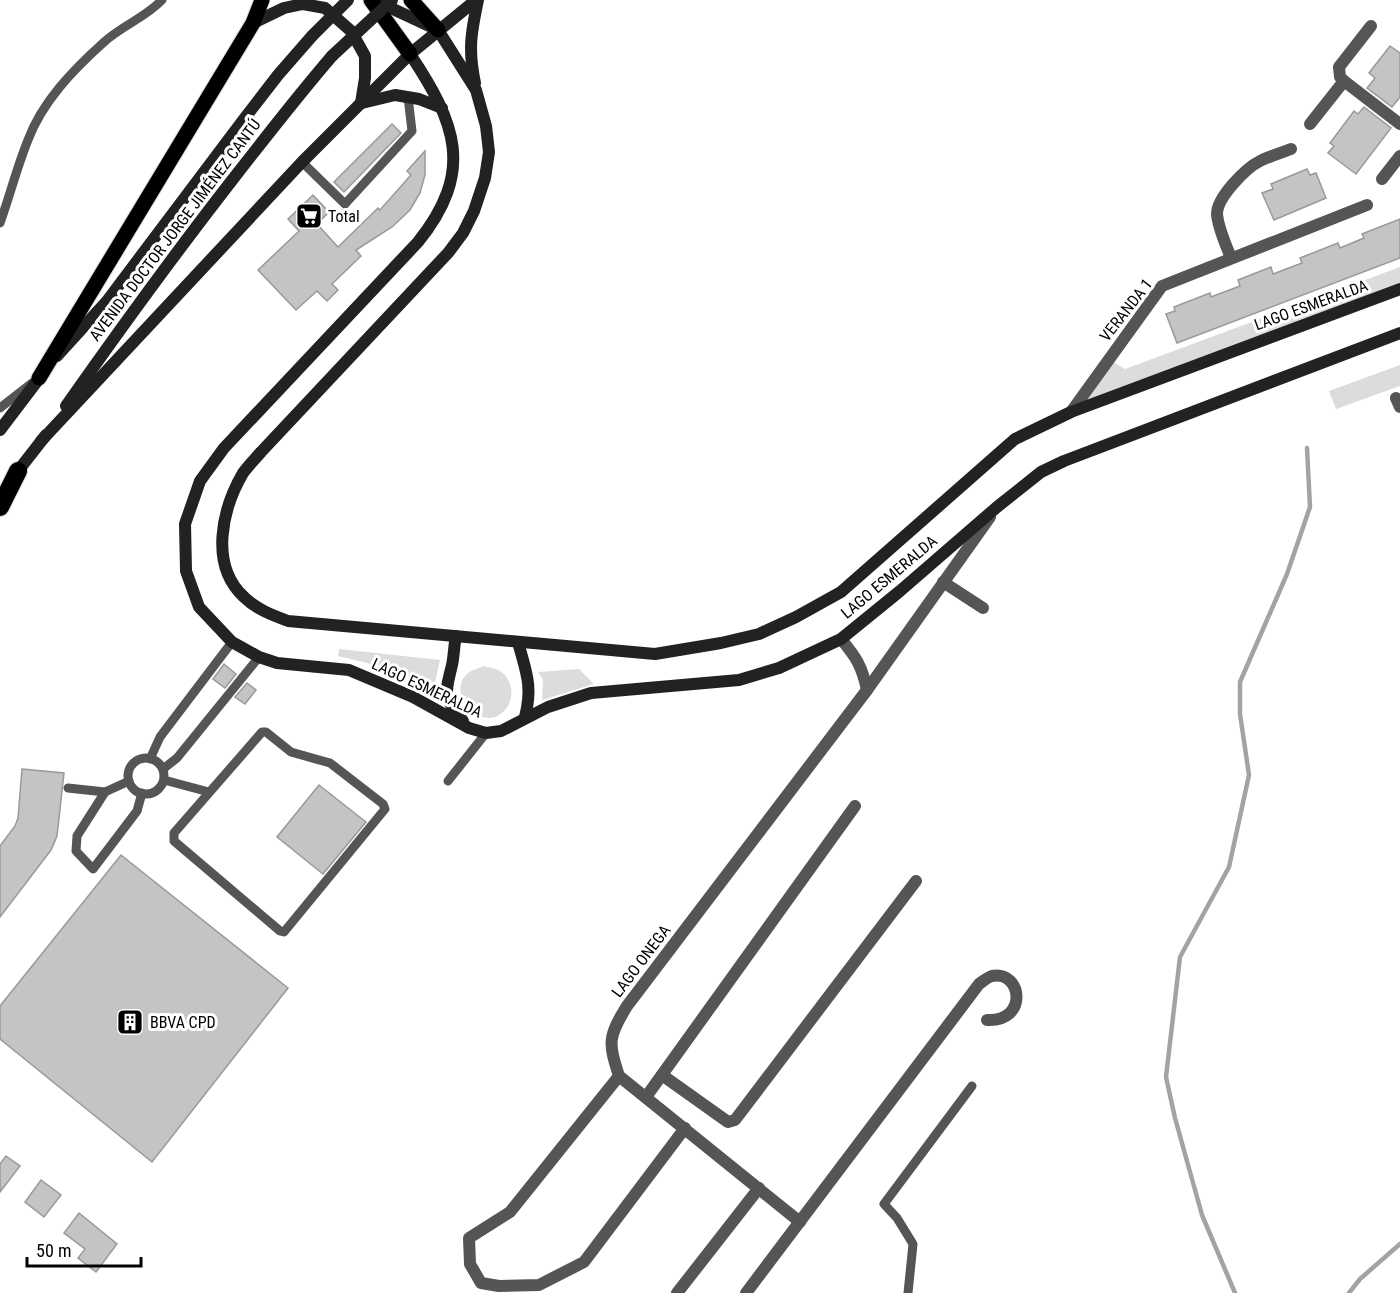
<svg xmlns="http://www.w3.org/2000/svg" width="1400" height="1293" font-family="'Roboto Condensed',sans-serif">
	<style>
		.green { fill: #dcdcdc }
		.lines { fill: none; stroke-linecap: round; stroke-linejoin: round }
		.stream { stroke: #a3a3a3; stroke-width: 4.5 }
		.building { fill: #c4c4c4; stroke: #999; stroke-width: 1.5 }
		.primary-casing { stroke: #dbdbdb; stroke-width: 17 }
		.highway-casing { stroke: #dbdbdb; stroke-width: 20 }
		.lane { stroke: #555; stroke-width: 9 }
		.street { stroke: #555; stroke-width: 12 }
		.secondary { stroke: #222; stroke-width: 12 }
		.primary { stroke: #000; stroke-width: 15 }
		.highway { stroke: #000; stroke-width: 18 }
		.secondary-bridge { stroke: #222; stroke-width: 12 }
		.labels { text-anchor: middle; dominant-baseline: central; stroke-width: 6; stroke-linejoin: round; paint-order: stroke }
		.poi-label { font-size: 16px; fill: #000; stroke: #fff; text-anchor: start }
		.street-label { font-size: 16px; fill: #000; stroke: #fff }
	</style>
	<rect width="100%" height="100%" fill="#fff"/>
	<!-- green -->
	<g class="green">
		<path d="M 1400,267 L 1400,289 L 1071,412 L 1108,359 L 1125,369 Z"/>
		<path d="M 1400,365 L 1400,386 L 1336,409 L 1329,391 Z"/>
		<path d="M 339,649 L 440,660 L 433,692 L 396,673 L 367,663 L 338,656 Z"/>
		<path d="M 484,666 C 489,668 494,668 498,670 C 511,676 515,695 508,706 C 485,741 440,690 471,671 C 475,669 480,668 484,666 Z"/>
		<path d="M 579,669 L 594,684 L 542,700 L 543,680 L 538,672 Z"/>
	</g>
	<g class="lines">
		<!-- stream -->
		<g class="stream">
			<path d="M 1235,1293 L 1202,1215 L 1175,1118 L 1166,1077 L 1180,957 L 1229,867 L 1249,775 L 1240,714 L 1240,682 L 1287,574 L 1310,507 L 1307,448"/>
			<path d="M 1349,1293 L 1360,1279 L 1400,1244"/>
		</g>
	</g>
	<!-- building -->
	<g class="building">
		<path d="M 1390,46 L 1400,53 L 1400,97 L 1392,107 L 1367,88 L 1375,78 L 1369,73 Z"/>
		<path d="M 1364,107 L 1391,128 L 1356,174 L 1328,153 L 1334,146 L 1330,143 L 1354,111 L 1358,114 Z"/>
		<path d="M 392,124 L 401,133 L 344,192 L 334,182 Z"/>
		<path d="M 425,151 L 425,175 L 420,193 L 410,210 L 392,227 L 356,250 L 361,256 L 332,284 L 338,290 L 327,301 L 317,291 L 296,310 L 258,270 L 299,231 L 288,219 L 313,195 L 329,212 L 317,224 L 338,247 L 378,208 L 380,210 L 411,175 L 407,171 Z"/>
		<path d="M 1307,169 L 1310,175 L 1316,173 L 1326,198 L 1274,220 L 1262,193 L 1273,189 L 1271,184 Z"/>
		<path d="M 1400,219 L 1400,258 L 1177,343 L 1166,314 L 1175,311 L 1174,307 L 1210,293 L 1211,297 L 1240,286 L 1238,280 L 1271,267 L 1273,274 L 1302,263 L 1300,258 L 1338,243 L 1340,248 L 1364,238 L 1362,234 Z"/>
		<path d="M 224,664 L 236,674 L 225,688 L 213,679 Z"/>
		<path d="M 247,683 L 256,690 L 245,704 L 235,697 Z"/>
		<path d="M 22,769 L 64,773 L 57,836 L 51,850 L 0,917 L 0,846 L 15,826 L 18,818 Z"/>
		<path d="M 319,785 L 366,822 L 323,874 L 277,837 Z"/>
		<path d="M 121,855 L 288,988 L 152,1162 L 0,1039 L 0,1006 Z"/>
		<path d="M 6,1156 L 20,1166 L 0,1192 L 0,1164 Z"/>
		<path d="M 41,1180 L 61,1195 L 44,1217 L 25,1202 Z"/>
		<path d="M 79,1213 L 117,1244 L 96,1272 L 78,1258 L 85,1249 L 64,1233 Z"/>
	</g>
	<g class="lines">
		<defs>
			<g id="primary">
				<path d="M 371,0 L 410,54"/>
				<path d="M 411,0 L 438,30"/>
				<path d="M 39,378 L 253,23 L 262,0"/>
			</g>
			<path id="highway" d="M 0,507 L 18,471"/>
		</defs>
		<!-- primary casing -->
		<use href="#primary" class="primary-casing"/>
		<!-- highway casing -->
		<use href="#highway" class="highway-casing"/>
		<!-- lane -->
		<g class="lane">
			<path d="M 302,162 L 345,204 L 412,131 L 408,97"/>
			<path d="M 0,223 C 10,195 17,167 28,140 C 42,102 73,70 103,43 C 121,26 145,18 162,0"/>
			<path d="M 0,408 L 32,383"/>
			<path d="M 262,732 L 266,732 L 291,752 L 330,763 L 383,804 L 385,809 L 284,932 L 280,931 L 174,841 L 174,833 Z"/>
			<circle cx="146" cy="776" r="18"/>
			<path d="M 150,759 L 160,737 L 232,642"/>
			<path d="M 163,769 L 177,758 L 259,657"/>
			<path d="M 164,780 L 209,792"/>
			<path d="M 448,781 L 486,733"/>
			<path d="M 68,788 L 105,792 L 129,781"/>
			<path d="M 105,792 L 77,836 L 76,851 L 93,869 L 137,811 L 142,793"/>
			<path d="M 908,1293 L 913,1244 L 897,1218 L 884,1204 L 972,1086"/>
		</g>
		<!-- street -->
		<g class="street">
			<path d="M 1371,26 L 1339,67 L 1340,77 L 1344,81 L 1400,124"/>
			<path d="M 1310,124 L 1344,81"/>
			<path d="M 1382,179 L 1400,156"/>
			<path d="M 1231,258 C 1226,245 1218,228 1217,214 C 1217,197 1246,168 1260,161 C 1270,156 1281,153 1291,149"/>
			<path d="M 1396,398 L 1400,407"/>
			<path d="M 1071,412 L 1162,286 L 1367,205"/>
			<path d="M 943,582 L 983,608"/>
			<path d="M 841,639 C 856,657 862,666 867,690"/>
			<path d="M 662,1075 L 728,1122 L 735,1120 L 916,881"/>
			<path d="M 619,1076 L 510,1212 L 469,1238 L 470,1264 L 481,1283 L 499,1286 L 539,1285 L 584,1262 L 685,1128"/>
			<path d="M 646,1097 L 855,806"/>
			<path d="M 800,1222 L 619,1076 C 608,1042 608,1037 627,1006 L 867,690 L 990,517"/>
			<path d="M 677,1293 L 759,1188"/>
			<path d="M 746,1293 L 979,984 C 983,981 988,977 992,976 C 1022,970 1029,1022 987,1020"/>
		</g>
		<!-- secondary -->
		<g class="secondary">
			<path d="M 378,2 L 438,30 L 476,90 L 486,126 L 489,152 L 485,178 L 474,211 L 463,233 L 448,253 L 261,452 C 255,459 248,466 243,473 C 222,509 209,565 244,597 C 256,609 272,615 288,621 L 655,654 L 721,643 L 759,634 L 796,617 L 841,592 L 1015,439 L 1071,412 L 1400,289"/>
			<path d="M 253,23 L 284,8 L 303,4 L 325,8 L 351,31 L 365,56 L 365,78 L 361,103"/>
			<path d="M 410,54 C 456,123 475,171 418,242 L 224,448 L 200,481 L 185,524 L 186,571 L 199,607 L 232,642 L 259,657 L 277,663 L 349,670 L 413,697 L 469,728 L 486,733 L 501,731 L 548,707 L 591,693 L 739,680 L 779,668 L 841,639 L 900,591 L 997,507 L 1041,472 L 1064,461 L 1400,333"/>
			<path d="M 475,83 C 468,50 471,33 478,0"/>
			<path d="M 362,103 L 395,95 L 419,99 L 442,108"/>
			<path d="M 57,356 L 107,301 L 244,119 L 278,75 L 312,36"/>
			<path d="M 66,406 C 118,332 171,259 226,188 C 261,143 295,99 332,56"/>
			<path d="M 0,430 L 44,372"/>
			<path d="M 41,441 L 302,162 L 410,54 L 476,0"/>
			<path d="M 14,476 L 46,435"/>
			<path d="M 456,636 C 454,645 454,656 452,665 C 445,694 442,697 463,721"/>
			<path d="M 518,642 C 526,672 533,686 525,717"/>
		</g>
		<!-- primary -->
		<use href="#primary" class="primary"/>
		<!-- highway -->
		<use href="#highway" class="highway"/>
		<!-- secondary-bridge -->
		<g class="secondary-bridge">
			<path d="M 312,36 L 348,0"/>
			<path d="M 332,56 L 392,0"/>
		</g>
	</g>
	<!-- icons -->
	<defs>
		<symbol id="supermarket-square" viewBox="-11 -11 22 22"><rect x="-9" y="-9" width="18" height="18" rx="4" fill="#000" stroke="#fff"/><path d="M-6-5.5h2.5l.6 2H6L4.5 2H-2.5L-4.4-4H-6ZM-1.5 3.2a1.3 1.3 0 1 0 .1 0ZM3 3.2a1.3 1.3 0 1 0 .1 0Z" fill="#fff"/></symbol>
		<symbol id="building-square" viewBox="-11 -11 22 22"><rect x="-9" y="-9" width="18" height="18" rx="4" fill="#000" stroke="#fff"/><path d="M-4-6H4V6H1V3H-1V6H-4ZM-2.5-4.3h1.7v1.8h-1.7ZM.8-4.3h1.7v1.8H.8ZM-2.5-1h1.7V.8h-1.7ZM.8-1h1.7V.8H.8Z" fill="#fff"/></symbol>
	</defs>
	<g fill-rule="evenodd">
		<use href="#supermarket-square" x="294" y="201" width="30" height="30"/>
		<use href="#building-square" x="115" y="1007" width="30" height="30"/>
	</g>
	<g class="labels">
		<!-- poi labels -->
		<g class="poi-label">
			<text x="328" y="216">Total</text>
			<text x="150" y="1022">BBVA CPD</text>
		</g>
		<!-- street labels -->
		<g class="street-label">
			<text transform="translate(175 230) rotate(-53)">AVENIDA DOCTOR JORGE JIMÉNEZ CANTÚ</text>
			<text transform="translate(1311 305) rotate(-20)">LAGO ESMERALDA</text>
			<text transform="translate(1126 310) rotate(-52)">VERANDA 1</text>
			<text transform="translate(889 577) rotate(-40)">LAGO ESMERALDA</text>
			<text transform="translate(427 688) rotate(25)">LAGO ESMERALDA</text>
			<text transform="translate(641 961) rotate(-53)">LAGO ONEGA</text>
		</g>
	</g>
	<!-- scale -->
	<path d="M27 1257v9h114v-9" fill="none" stroke="#000000" stroke-width="3"/>
	<text x="36" y="1257" font-size="18" fill="#000000" stroke="#ffffff" stroke-width="4.5" paint-order="stroke">50 m</text>
</svg>
